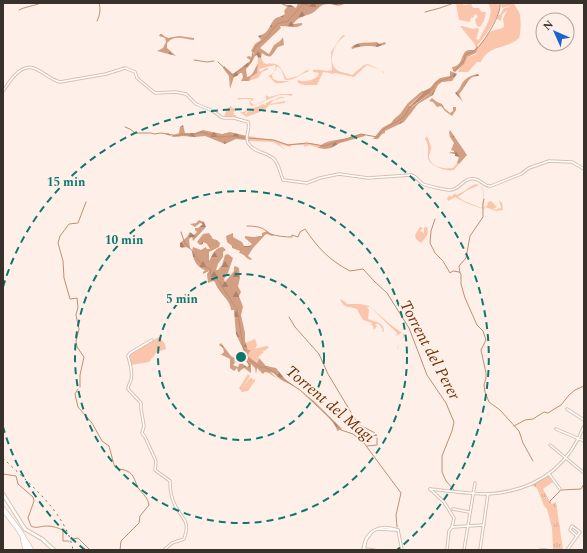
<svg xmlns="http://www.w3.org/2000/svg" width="587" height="553" font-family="Spectral,serif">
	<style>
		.green { fill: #fac5aa; fill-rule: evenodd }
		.forest { fill: url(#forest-firs) }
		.park { fill: url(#park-tufts) }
		.water { fill: url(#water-ripples) }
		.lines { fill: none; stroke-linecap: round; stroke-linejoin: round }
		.stream { stroke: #c18e72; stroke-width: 1 }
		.minor-casing { stroke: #d6c0b4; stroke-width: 3.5 }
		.tertiary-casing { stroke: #d6c0b4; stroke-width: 4.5 }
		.trunk-casing { stroke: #d6c0b4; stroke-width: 6 }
		.minor { stroke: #fff; stroke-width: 1.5 }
		.tertiary { stroke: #fff; stroke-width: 2.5 }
		.trunk { stroke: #fff; stroke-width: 4.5 }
		.rail { stroke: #786e68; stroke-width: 1; stroke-dasharray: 2 4; stroke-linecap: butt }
		.ring { fill: none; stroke: #0f766e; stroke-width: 2; stroke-dasharray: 7 5 }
		.labels { text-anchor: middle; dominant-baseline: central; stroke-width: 4; stroke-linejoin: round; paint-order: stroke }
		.water-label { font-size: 16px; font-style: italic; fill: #6f3000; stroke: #fef0e8 }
		.centre { fill: #0f766e; stroke: #fef0e8; stroke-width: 2 }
		.ring-label { font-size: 12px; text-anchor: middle; font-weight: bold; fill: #0f766e; stroke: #fef0e8; stroke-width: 4; stroke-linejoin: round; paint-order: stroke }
	</style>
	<defs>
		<pattern id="forest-firs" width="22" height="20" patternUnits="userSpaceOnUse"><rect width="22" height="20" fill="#d39f83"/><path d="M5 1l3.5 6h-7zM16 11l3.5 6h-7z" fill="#ac826b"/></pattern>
		<pattern id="park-tufts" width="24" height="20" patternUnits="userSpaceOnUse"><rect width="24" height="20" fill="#fac5aa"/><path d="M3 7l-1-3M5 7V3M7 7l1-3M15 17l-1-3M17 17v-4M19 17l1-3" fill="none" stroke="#d7aa92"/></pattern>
		<pattern id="water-ripples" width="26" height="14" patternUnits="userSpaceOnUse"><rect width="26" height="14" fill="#c18e72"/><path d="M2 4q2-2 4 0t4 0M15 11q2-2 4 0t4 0" fill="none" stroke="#9e745e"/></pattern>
	</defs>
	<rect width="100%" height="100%" fill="#fef0e8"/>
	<!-- green -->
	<g class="green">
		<path d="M 457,3 L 462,3 L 464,5 L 471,4 L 473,8 L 479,8 L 482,12 L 486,12 L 484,21 L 480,27 L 477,26 L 475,20 L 478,16 L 475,14 L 473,18 L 471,17 L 470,22 L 459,20 L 456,4 L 460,5 Z"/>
		<path d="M 488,3 L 499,3 C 503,13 483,39 476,47 L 473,42 L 460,26 L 462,26 L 473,29 L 478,28 L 479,30 L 476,39 L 479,40 C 483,30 496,14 488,3 Z"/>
		<path d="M 501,3 L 514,3 C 515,7 519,10 520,15 C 521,22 521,32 519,38 C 506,50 489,44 481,62 L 477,62 L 468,72 L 459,72 L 458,71 L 467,57 L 475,55 L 477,52 L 478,47 L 488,34 L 491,31 L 503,28 L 504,26 L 503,19 L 507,10 L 502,15 L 501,21 L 497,19 L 498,15 L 500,15 L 504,8 L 510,7 L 508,6 L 502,8 Z"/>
		<path d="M 344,35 L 345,36 C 335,42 326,61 337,70 C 341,73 348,73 352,75 L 364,65 L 368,64 L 384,72 L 384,73 L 380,70 L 367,65 L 354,77 L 335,73 L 331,74 L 330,73 L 323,72 L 317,85 L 304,85 L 298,83 L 298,80 C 305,83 313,80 318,76 L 319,73 L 313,72 L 313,70 C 320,69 326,72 332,70 L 331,52 L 341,37 Z"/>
		<path d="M 261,57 L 263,62 L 266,64 C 281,62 280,68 287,79 L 298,76 L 307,70 L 309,70 L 308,72 C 300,73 296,81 285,80 L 281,69 L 277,66 L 276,70 L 272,75 L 273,79 L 278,81 L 290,81 C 287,82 279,84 276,83 C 273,82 272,78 268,76 C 273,74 277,71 275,65 L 259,69 L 260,72 L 266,68 L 269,69 L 262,72 L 259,76 L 260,77 L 249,81 L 251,77 L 257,73 L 258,58 Z"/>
		<path d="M 281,94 L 293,94 L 291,96 C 276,91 265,104 251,106 L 249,102 L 252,99 L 240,99 L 238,100 L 238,98 L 253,98 L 254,99 L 250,102 L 254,105 L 266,100 L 266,95 L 269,97 Z"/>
		<path d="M 280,97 L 285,97 L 274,100 L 270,104 L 285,101 L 285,103 L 269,105 C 264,112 253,114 246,117 L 240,112 L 243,112 L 247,110 L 245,114 L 246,115 L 248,110 L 249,112 L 251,110 L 252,112 L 252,109 L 254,110 L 254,108 L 264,104 L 265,106 L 266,103 Z"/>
		<path d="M 231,106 L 232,108 L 237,109 L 233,113 L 235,113 L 233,115 L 236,115 L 236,117 L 224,117 L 227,109 Z"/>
		<path d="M 248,136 L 273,140 L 287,144 L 311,143 L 320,145 L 318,148 L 310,145 L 304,147 L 304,145 L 292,145 L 290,147 L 279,144 L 286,150 L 273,142 L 249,141 L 249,143 L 254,148 L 248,143 Z"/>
		<path d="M 427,136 C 428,139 431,144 431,148 C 431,151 429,154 429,157 C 431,168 445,169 453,168 L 457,163 L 459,164 L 454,170 C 449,171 447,170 442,169 C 418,160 434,153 425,139 Z"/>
		<path d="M 476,184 C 489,188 482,199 483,209 L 466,203 L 455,197 L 448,201 L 447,198 L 450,195 L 451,197 L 455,193 L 456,195 C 463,193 468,187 476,184 ZM 479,185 C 487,192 482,199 482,208 L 464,201 L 458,197 L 466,191 Z"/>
		<path d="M 499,200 L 502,203 L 503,210 L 496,211 L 485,207 L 484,210 L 484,207 L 487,206 L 488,202 L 491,201 L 497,207 L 493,209 L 497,210 L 498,208 L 500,209 L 501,207 Z"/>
		<path d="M 420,227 L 423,228 L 420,231 L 423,232 L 423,234 L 424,232 L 424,228 L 425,227 L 427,227 C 430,234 425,238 421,243 L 416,239 L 415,235 Z"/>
		<path d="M 340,299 L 344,301 L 347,304 L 360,304 L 369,306 L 391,325 L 405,335 L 399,343 L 398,349 L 397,350 L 399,343 L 403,337 L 403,334 L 401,333 L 396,336 L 393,344 L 397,333 L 370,307 L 367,307 L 369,310 L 368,319 C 375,322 384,322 384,331 L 382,332 L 382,331 L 383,330 L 379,324 L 375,324 L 377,326 L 374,330 L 375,335 L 373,326 L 370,324 L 372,324 L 372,323 L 363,320 L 357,309 C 349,306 344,309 340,299 Z"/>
		<path d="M 159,337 L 165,344 L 166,349 L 157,352 L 149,362 L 131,365 L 129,357 L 129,355 Z"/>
		<path d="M 255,339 L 257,345 L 255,349 L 266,346 L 269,347 L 266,350 L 262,351 L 264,352 L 259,356 L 257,363 L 248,356 L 251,350 L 248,350 L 245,343 Z"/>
		<path d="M 248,374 L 250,376 L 242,389 L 249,379 L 251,378 L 253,378 L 252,380 L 255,379 L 255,381 L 248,391 L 242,392 L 239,388 Z"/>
	</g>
	<!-- forest -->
	<g class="forest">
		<path d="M 279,3 L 288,5 L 291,5 L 296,8 L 298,3 L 346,3 C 337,8 336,4 328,4 C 321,4 319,8 314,12 C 307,17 301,14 293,24 L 302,23 L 302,25 L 297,27 L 280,26 L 281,28 L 260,48 L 269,54 L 274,45 L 280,41 L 283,37 L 284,45 L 278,47 C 272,54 272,61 262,53 L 261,58 L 258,58 L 257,55 L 255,56 L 252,62 L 246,69 L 247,77 C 254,76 254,68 258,64 L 257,73 L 251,77 L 249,81 L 241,81 L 243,77 L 242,73 L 240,73 L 237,76 L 234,77 L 230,89 L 229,76 L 223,68 L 224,66 L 233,74 L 250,61 L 250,60 L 246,57 L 250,56 L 251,58 L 254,53 L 251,51 L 255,44 L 261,40 L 258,36 C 271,33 269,23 276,18 C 279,17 282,16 285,14 L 284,11 L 287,7 Z"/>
		<path d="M 160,34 L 162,34 L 164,36 L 168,38 L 179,36 L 194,38 L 194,40 C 184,39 175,34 167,43 L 167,48 L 176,56 L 157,51 L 163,48 L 166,42 L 165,38 L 159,36 Z"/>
		<path d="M 377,42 L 379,44 L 385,42 L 386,44 L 377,47 C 370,45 358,46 353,49 L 351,48 C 356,41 369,43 377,42 Z"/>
		<path d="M 477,45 L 478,48 L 476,53 L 467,57 L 464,64 L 455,72 L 453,71 L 452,67 C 464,66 460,53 468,50 C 470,50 472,50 475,50 Z"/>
		<path d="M 450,71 L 457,74 L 452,81 L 442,82 L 438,85 L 433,95 L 418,104 L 404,122 L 385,131 L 385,133 L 382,134 L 378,139 L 373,139 L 382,128 L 391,123 L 394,119 L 400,114 L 408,103 L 422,91 L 424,91 L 422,94 L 409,106 L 412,107 L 429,94 L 430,88 L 435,82 L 440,78 L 450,76 Z"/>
		<path d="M 478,74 L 479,76 C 467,75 466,88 459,94 L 463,102 L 455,93 C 460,90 460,86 463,82 C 467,77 472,75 478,74 Z"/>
		<path d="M 432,98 L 437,102 L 442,104 L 444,108 L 450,113 L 453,111 L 453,107 L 456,107 L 456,110 L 452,116 L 445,111 L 441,106 L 437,107 L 433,102 L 429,101 Z"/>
		<path d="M 183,125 L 185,133 L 195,133 L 203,130 L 222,134 L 230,132 L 247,136 L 246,140 L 236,139 L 225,144 L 205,136 L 195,137 L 183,136 L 174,137 L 165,134 L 168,133 L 171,136 L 179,133 L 180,127 Z"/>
		<path d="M 450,130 L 467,155 L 459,164 L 457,163 L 459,157 L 455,156 L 455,154 L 449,153 L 451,152 L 454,152 L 454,151 L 451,150 L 454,143 L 450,137 L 449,132 Z"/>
		<path d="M 361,134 L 365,134 L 365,136 L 340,143 L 331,148 L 325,149 L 318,148 C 324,140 339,140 348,138 C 353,137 356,135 361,134 Z"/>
		<path d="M 199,220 L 204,222 L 206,227 L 193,241 L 192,237 L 189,239 L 190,249 L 186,247 L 182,248 L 180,247 L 180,243 L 187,237 L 190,232 L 194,235 L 197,232 L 195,230 L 195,228 L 198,228 L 203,224 L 200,223 L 195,227 L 190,224 L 196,223 Z"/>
		<path d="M 267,231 L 270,233 L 274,235 L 272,236 L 267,234 L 265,235 L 253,248 L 248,256 L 252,259 L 251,260 C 246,259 245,254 239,253 L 240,251 L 232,248 L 232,246 L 227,242 L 226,236 L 233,233 L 233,237 L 242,242 L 244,246 L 249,246 L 252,244 L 245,238 L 245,236 L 253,237 L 262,236 L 262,233 Z"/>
		<path d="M 209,233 L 213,239 L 217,240 L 220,243 L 219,247 L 209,252 L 209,261 C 212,256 215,247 223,247 L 226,250 L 223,252 L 223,257 L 218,264 L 216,270 L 218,270 L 222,265 L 225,255 L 228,254 L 233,258 L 228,273 L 224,279 L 225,282 L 234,271 L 234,267 L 235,266 L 239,268 L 240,278 L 238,286 L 241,292 L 239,296 L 243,307 L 241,315 L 245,333 L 245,341 L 248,350 L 251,350 L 249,353 L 255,357 L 249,353 L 248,356 L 257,363 L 259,358 L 266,366 L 276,368 L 285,379 L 314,401 L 342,429 L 337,431 C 338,423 305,394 297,388 C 292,384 285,383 280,379 C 276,376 275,373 270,372 L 278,379 L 269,373 L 265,372 L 263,374 L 257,368 L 256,374 L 255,368 L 251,364 L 251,373 L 244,368 L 241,370 L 239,372 L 238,372 L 237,368 L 234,371 L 230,368 L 230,359 L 220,354 L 222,354 L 224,352 L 223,348 L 219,345 L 221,343 L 231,356 L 239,361 L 237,363 L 234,360 L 235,363 L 233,365 L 238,367 L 240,362 L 247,367 L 249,366 L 247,362 L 240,357 L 243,354 L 243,349 L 236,334 L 234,310 L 231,310 C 231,300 218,293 215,282 L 213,281 L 208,283 L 207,274 L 209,271 L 203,274 L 203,272 L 205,270 C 196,268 190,254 193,247 L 201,250 L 206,247 L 207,249 L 210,249 L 207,244 L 203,242 L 203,244 L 200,245 L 197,242 L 203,234 Z"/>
	</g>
	<!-- park -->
	<path class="park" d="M 549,475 L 553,482 L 543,489 L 551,504 L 556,502 L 563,550 L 553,550 L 552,528 L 547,509 L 544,506 L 537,488 L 532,485 Z"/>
	<!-- water -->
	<path class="water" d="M 430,88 L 430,93 L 410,108 L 408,108 L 422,94 L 424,91 Z"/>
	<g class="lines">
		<!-- stream -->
		<g class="stream">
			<path d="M 19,10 C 24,7 34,6 41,3"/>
			<path d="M 425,12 L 440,8 L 454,3"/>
			<path d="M 97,21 C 100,15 101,9 99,3"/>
			<path d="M 194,60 L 207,62 L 214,61"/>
			<path d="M 218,62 L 232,75 L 248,65 L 251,62 L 253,52 L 256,46 L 266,38 L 277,24 L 288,21 L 302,5 L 304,4 L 313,7 L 318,3"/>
			<path d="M 455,71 L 465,59 L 464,56 C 467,53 471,53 475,50 C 484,43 502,14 500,3"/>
			<path d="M 430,91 L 437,82 L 451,77 L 454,73"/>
			<path d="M 125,127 L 130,129 L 135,133 L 151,133 L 154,134 L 161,133 L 179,136 L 181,134 L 191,135 L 201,132 L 220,137 L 231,136 L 246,138"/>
			<path d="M 248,138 L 274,140 L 288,145 L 307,143 L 324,146 L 361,134 L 377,137 L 385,128 L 403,118 L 409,109"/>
			<path d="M 435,219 L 431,231 L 430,243 L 435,253 L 443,261 L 450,273 L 453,271 L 459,272 L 461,274 L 461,284 L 465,298 L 477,325 L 483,331 L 486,340 L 481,350 L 486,373 L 486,378 L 484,385 L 485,392 L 489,402 L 500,410 L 519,431 L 523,443 L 533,461"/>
			<path d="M 247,226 C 257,226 263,227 270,234 C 277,236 284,237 292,237 L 292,235 L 298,237 L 300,232 L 305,229 C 318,248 329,260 350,271 L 363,269 L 375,282 L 387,293 L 409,328 L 427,375 L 446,403 L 451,415 L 454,422 L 452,431 L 442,456 L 442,472 L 446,481 L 454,490"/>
			<path d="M 181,232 L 185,244 C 196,251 196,265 211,269 L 210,274 L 215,277 L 219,281 L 224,290 L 237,309 L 243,346 L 248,359 L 260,367 L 264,367 L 274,372 L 280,377 L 300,390 L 332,420 L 341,430 L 353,434 L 364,443 L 401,493 L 396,515 L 397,527"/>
			<path d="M 460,273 L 459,266 L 466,258 L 470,236 L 483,217 L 483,204 L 484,199"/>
			<path d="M 289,317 L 295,327 L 319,354 L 328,374 L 358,424 L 375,433 L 377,436 L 377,445 L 367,446"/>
			<path d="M 80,387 L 80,375 L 84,357 L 77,347 L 76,341 L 79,329 L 76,315 L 78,307 L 77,298 L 70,299 L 64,278 L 63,261 L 58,243 L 60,236 L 69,224 L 78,223 L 86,202"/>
			<path d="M 78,389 L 75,394 L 78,407 L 92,423 L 102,441 L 109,446 C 110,449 114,466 115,467 C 118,470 124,469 127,471 C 135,474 135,484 139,489 C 143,494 148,498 149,505 L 140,516 L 139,523 L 121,541 L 120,550"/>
			<path d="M 514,426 L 525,420 L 533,419 L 544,412 L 548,413 L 556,408 L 561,405 L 569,395 L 575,390 L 584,386"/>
			<path d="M 3,474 L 16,476 L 18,484 L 33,497 L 34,501 L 28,518 L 31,526 C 36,529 41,526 47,526 C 53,526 58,528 63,530 L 63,541 L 69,541"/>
			<path d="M 550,503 L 550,501 L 561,490 L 581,489 L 584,484"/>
			<path d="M 73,539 L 78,538 L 90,550"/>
		</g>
		<defs>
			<g id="minor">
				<path d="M 3,91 C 7,86 10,80 15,75 C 33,56 43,78 60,82 L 106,74 L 125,68 L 135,72 L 137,78 L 155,93 L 176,92 L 186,94 L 196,104 L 213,111 L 221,117 L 224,118 L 234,118 L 248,122 C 251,129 244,136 248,143 C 254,153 267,152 274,159 C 279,164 280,173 283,180 L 307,183 L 320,178 L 339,174 L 368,178 L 411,175 C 417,176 418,181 423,184 C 427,186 446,190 450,190 C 460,190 463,177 475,179 C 482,180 484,187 491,186 L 521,174 L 529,168 L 549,161 L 572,162 L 584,169"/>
				<path d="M 152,340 L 130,353 L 128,356 C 130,363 133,372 131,380 C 130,383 128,385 128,389 L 141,403 L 141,409 L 144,426 L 142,433 L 145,437 L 156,461 L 155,470 L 170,481 C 170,490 171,499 176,507 C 184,521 190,521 184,539 L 172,543 L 164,550"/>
				<path d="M 567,409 L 584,420"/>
				<path d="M 556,429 L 584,441"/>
				<path d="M 550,445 L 584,473"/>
				<path d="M 549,474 L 560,489"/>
				<path d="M 430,489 C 449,491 469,494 488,494 C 534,491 567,469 584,426"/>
				<path d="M 430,489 L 444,502 L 454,518 L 452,527 L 449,531 L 447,550"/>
				<path d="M 453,509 L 469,512"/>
				<path d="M 452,527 L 484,525"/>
				<path d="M 379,529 L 396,530"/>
				<path d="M 398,530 L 402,550"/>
				<path d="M 364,549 L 374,550"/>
				<path d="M 363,550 C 365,531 379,523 398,530"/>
				<path d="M 364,550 L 366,540 L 371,533"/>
				<path d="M 464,550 L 475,483"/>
				<path d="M 480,550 L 488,494"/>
				<path d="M 540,550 L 546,550"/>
				<path d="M 567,550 L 580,532 L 572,526 L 570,530 L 577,536"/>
			</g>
			<path id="tertiary" d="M 3,494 L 25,529 L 42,539 L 54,550"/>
			<g id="trunk">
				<path d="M 3,509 L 19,530 L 31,550"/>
				<path d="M 23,540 L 26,550"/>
			</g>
		</defs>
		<!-- minor casing -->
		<use href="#minor" class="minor-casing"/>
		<!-- tertiary casing -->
		<use href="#tertiary" class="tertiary-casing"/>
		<!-- trunk casing -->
		<use href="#trunk" class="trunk-casing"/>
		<!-- minor -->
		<use href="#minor" class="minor"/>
		<!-- tertiary -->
		<use href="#tertiary" class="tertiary"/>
		<!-- trunk -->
		<use href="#trunk" class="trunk"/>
		<!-- rail -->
		<path class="rail" d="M 3,458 C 29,484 66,512 73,550"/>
	</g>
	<!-- distance rings -->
	<g class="ring">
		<circle cx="241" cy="357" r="83"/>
		<circle cx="241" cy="357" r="166"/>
		<path d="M85 550A248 248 0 0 1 3 427M3 287A248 248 0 1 1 397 550"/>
	</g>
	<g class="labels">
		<!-- water labels -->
		<g class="water-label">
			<text transform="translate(430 350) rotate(62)">Torrent del Perer</text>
			<text transform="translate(330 404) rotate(40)">Torrent del Magí</text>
		</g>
	</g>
	<circle cx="241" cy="357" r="6" class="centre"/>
	<g class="ring-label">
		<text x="66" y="186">15 min</text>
		<text x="124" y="244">10 min</text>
		<text x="182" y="303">5 min</text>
	</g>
	<!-- border -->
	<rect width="587" height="553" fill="none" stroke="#38302b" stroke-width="8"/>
	<!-- north arrow -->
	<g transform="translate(555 32) rotate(315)"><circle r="19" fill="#fef0e8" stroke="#afa39c"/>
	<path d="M0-3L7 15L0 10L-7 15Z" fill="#1c63ce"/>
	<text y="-6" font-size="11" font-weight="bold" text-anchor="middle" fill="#38302b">N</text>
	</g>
</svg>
